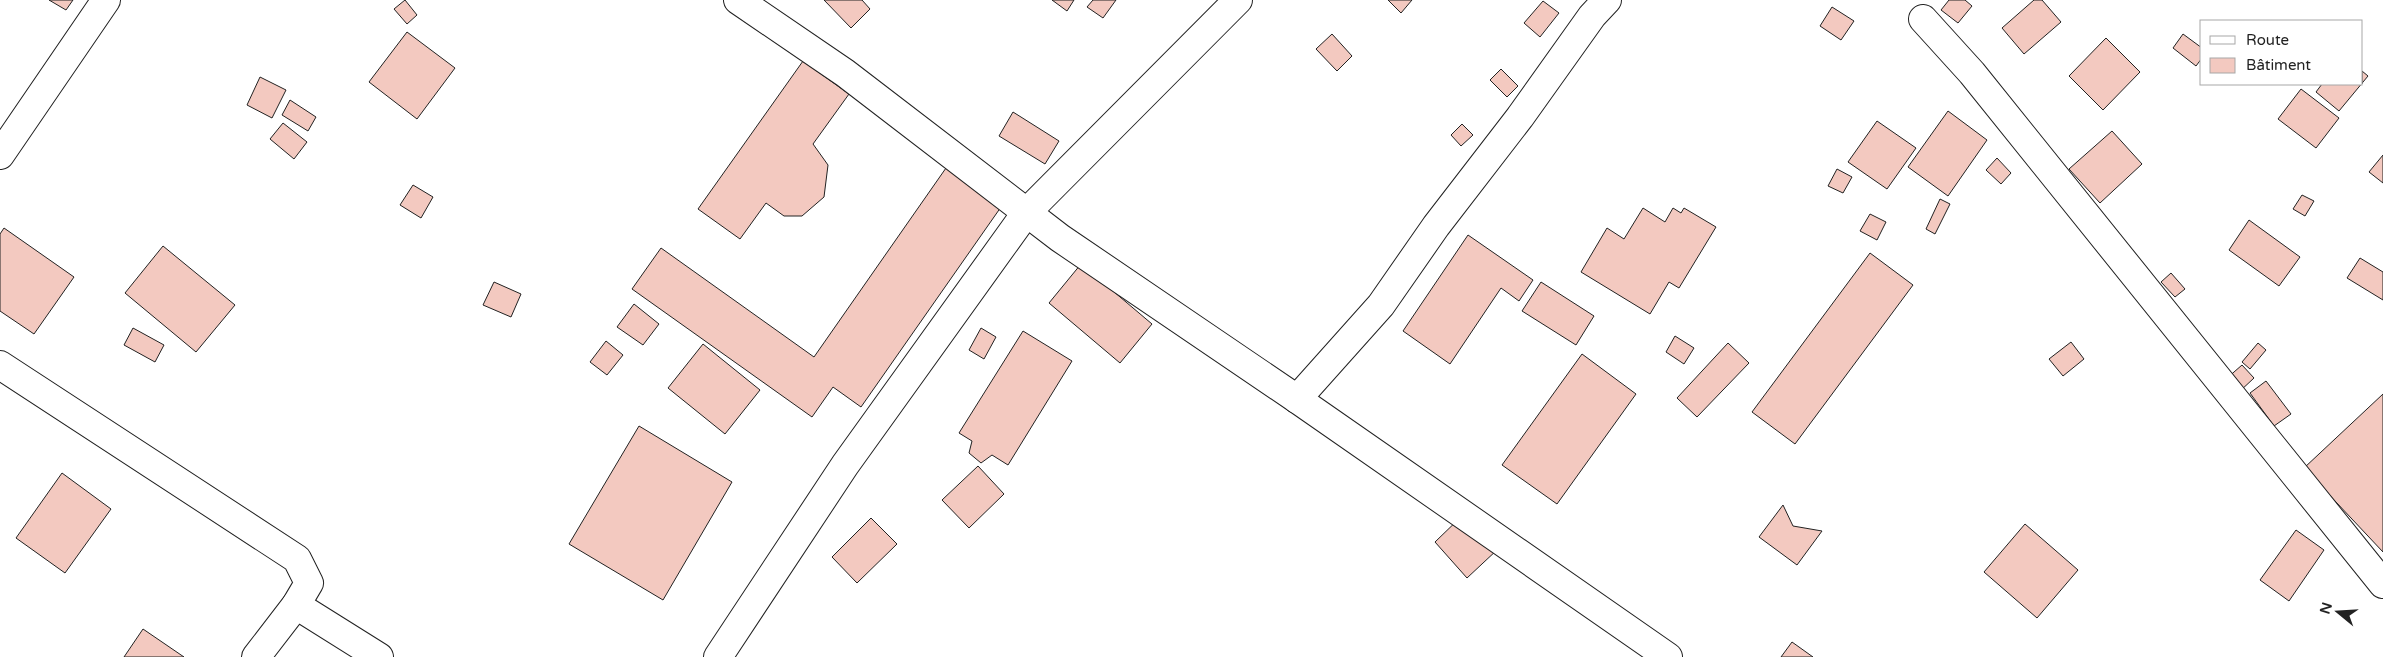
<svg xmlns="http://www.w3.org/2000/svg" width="2383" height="657" font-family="'Varela Round',sans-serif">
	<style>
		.building { fill: #f3c9c0; stroke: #222 }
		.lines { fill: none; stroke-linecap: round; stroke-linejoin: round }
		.minor-casing { stroke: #222; stroke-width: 30 }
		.minor { stroke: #fff; stroke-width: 28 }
	</style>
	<rect width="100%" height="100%" fill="#fff"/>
	<!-- building -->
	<g class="building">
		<path d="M 49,0 L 73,0 L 66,10 Z"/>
		<path d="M 405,0 L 417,15 L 407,24 L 394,9 Z"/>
		<path d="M 824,0 L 862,0 L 870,9 L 851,28 Z"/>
		<path d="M 1052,0 L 1074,0 L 1067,11 Z"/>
		<path d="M 1093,0 L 1116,0 L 1103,18 L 1087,7 Z"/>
		<path d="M 1388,0 L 1412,0 L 1401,13 Z"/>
		<path d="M 1949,0 L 1965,0 L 1972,6 L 1958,23 L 1941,10 Z"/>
		<path d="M 2034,0 L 2042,0 L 2061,22 L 2024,54 L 2002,28 Z"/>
		<path d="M 1543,1 L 1559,13 L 1540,37 L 1524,23 Z"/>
		<path d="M 1832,7 L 1854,21 L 1841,40 L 1820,26 Z"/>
		<path d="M 407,32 L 455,68 L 417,119 L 369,82 Z"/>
		<path d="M 1332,34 L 1352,56 L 1337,71 L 1316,49 Z"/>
		<path d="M 2183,34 L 2202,48 L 2202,58 L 2196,66 L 2173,48 Z"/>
		<path d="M 2106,38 L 2140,72 L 2103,110 L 2069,76 Z"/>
		<path d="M 803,61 L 849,94 L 813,144 L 828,165 L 824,197 L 802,216 L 784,216 L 766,203 L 740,239 L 698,209 Z"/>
		<path d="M 1501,69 L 1518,86 L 1507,97 L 1490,80 Z"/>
		<path d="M 2362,71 L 2368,76 L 2339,111 L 2316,92 L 2322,84 L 2362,84 Z"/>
		<path d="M 260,77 L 286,90 L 272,118 L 247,105 Z"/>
		<path d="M 2301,89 L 2339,118 L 2316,148 L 2278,119 Z"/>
		<path d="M 290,100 L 316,117 L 308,131 L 282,115 Z"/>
		<path d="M 1948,111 L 1987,140 L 1948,196 L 1908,167 Z"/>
		<path d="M 1013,112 L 1059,141 L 1045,164 L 999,136 Z"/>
		<path d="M 1877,121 L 1916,148 L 1887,189 L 1848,162 Z"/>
		<path d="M 283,123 L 307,142 L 294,159 L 270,139 Z"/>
		<path d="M 1462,124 L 1473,135 L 1461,146 L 1451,135 Z"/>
		<path d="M 2112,131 L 2142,164 L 2100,203 L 2069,169 Z"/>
		<path d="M 2383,155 L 2383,183 L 2369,172 Z"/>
		<path d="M 1997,158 L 2011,173 L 2001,184 L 1986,170 Z"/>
		<path d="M 946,168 L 1001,207 L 861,407 L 833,387 L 812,417 L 632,289 L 661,248 L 814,357 Z"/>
		<path d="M 1837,169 L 1852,177 L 1843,193 L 1828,186 Z"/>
		<path d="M 413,185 L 433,197 L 421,218 L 400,205 Z"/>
		<path d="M 2302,195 L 2314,201 L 2305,216 L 2293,209 Z"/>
		<path d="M 1940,199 L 1950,204 L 1935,234 L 1926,229 Z"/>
		<path d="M 1643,208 L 1665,222 L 1673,208 L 1681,213 L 1684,208 L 1716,227 L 1679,288 L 1669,282 L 1650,314 L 1581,272 L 1607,228 L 1624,239 Z"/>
		<path d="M 1870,214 L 1886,222 L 1877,240 L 1860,231 Z"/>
		<path d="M 2249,220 L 2300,257 L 2279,286 L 2229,250 Z"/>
		<path d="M 4,228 L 74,277 L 34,334 L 0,311 L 0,234 Z"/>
		<path d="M 1468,235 L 1533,280 L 1519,301 L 1501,288 L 1450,364 L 1403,331 Z"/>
		<path d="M 163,246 L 235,305 L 196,352 L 125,293 Z"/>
		<path d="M 1870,253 L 1913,285 L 1795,444 L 1752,412 Z"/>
		<path d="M 2360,258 L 2383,272 L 2383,300 L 2347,278 Z"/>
		<path d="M 1081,264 L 1152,324 L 1120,363 L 1049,303 Z"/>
		<path d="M 2171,273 L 2185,289 L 2175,297 L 2161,282 Z"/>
		<path d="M 494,282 L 521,294 L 511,317 L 483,305 Z"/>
		<path d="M 1541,282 L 1594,316 L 1576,345 L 1522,311 Z"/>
		<path d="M 634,304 L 659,324 L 643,345 L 617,327 Z"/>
		<path d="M 133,328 L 164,345 L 155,362 L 124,345 Z"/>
		<path d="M 981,328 L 996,337 L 984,359 L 969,350 Z"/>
		<path d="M 1023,331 L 1072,361 L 1008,465 L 992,455 L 981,463 L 969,453 L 972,441 L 959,433 Z"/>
		<path d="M 1675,336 L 1694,348 L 1684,364 L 1666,352 Z"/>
		<path d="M 606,341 L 623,355 L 607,375 L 590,362 Z"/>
		<path d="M 2071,342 L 2084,359 L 2063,376 L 2049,359 Z"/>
		<path d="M 1728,343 L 1749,363 L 1697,417 L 1677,398 Z"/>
		<path d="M 2258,343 L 2266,350 L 2250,369 L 2242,362 Z"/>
		<path d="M 703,344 L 760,390 L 725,434 L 668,388 Z"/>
		<path d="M 1582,354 L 1636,394 L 1557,504 L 1502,465 Z"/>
		<path d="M 2242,365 L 2254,378 L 2239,392 L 2226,379 Z"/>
		<path d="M 2266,381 L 2291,414 L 2274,426 L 2250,393 Z"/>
		<path d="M 2383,394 L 2383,552 L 2304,468 Z"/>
		<path d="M 639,426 L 732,482 L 663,600 L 569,544 Z"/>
		<path d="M 978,466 L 1004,494 L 969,528 L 942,500 Z"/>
		<path d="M 62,473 L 111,509 L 65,573 L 16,538 Z"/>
		<path d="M 1783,505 L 1793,526 L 1822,531 L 1797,565 L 1759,537 Z"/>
		<path d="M 1465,513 L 1498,549 L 1467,578 L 1435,542 Z"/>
		<path d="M 871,518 L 897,544 L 857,583 L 832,557 Z"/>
		<path d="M 2025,524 L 2078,570 L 2037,618 L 1984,572 Z"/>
		<path d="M 2296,530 L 2324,550 L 2289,601 L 2260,580 Z"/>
		<path d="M 143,629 L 184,657 L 124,657 Z"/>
		<path d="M 1792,642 L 1813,657 L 1781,657 Z"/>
	</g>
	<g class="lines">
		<defs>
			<g id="minor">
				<path d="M 738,0 L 845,73 L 1060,238 L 1297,399 L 1668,657"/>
				<path d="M 1923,19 L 1972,73 L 2383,584"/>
				<path d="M 0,155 L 106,0"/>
				<path d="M 0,365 L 297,559 L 309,583 L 296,605 L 256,657"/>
				<path d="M 1297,399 L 1381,305 L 1436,226 L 1520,117 L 1592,16 L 1607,0"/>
				<path d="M 296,605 L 379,657"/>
				<path d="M 718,657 L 845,465 L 1026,213 L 1238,0"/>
			</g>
		</defs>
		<!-- minor casing -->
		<use href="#minor" class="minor-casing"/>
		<!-- minor -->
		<use href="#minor" class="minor"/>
	</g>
	<!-- legend -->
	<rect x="2200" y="20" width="162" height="65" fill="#ffffff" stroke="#a7a7a7"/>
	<rect x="2210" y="36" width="25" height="8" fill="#ffffff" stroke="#a7a7a7"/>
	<text x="2246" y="45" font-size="15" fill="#222222">Route</text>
	<rect x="2210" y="58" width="25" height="15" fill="#f3c9c0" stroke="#a7a7a7"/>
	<text x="2246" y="70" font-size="15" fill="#222222">Bâtiment</text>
	<!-- north arrow -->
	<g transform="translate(2338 612) rotate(288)" stroke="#ffffff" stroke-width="4" paint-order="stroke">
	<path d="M0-4L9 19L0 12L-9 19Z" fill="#222222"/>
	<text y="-8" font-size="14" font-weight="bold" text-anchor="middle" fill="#222222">N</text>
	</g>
</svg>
